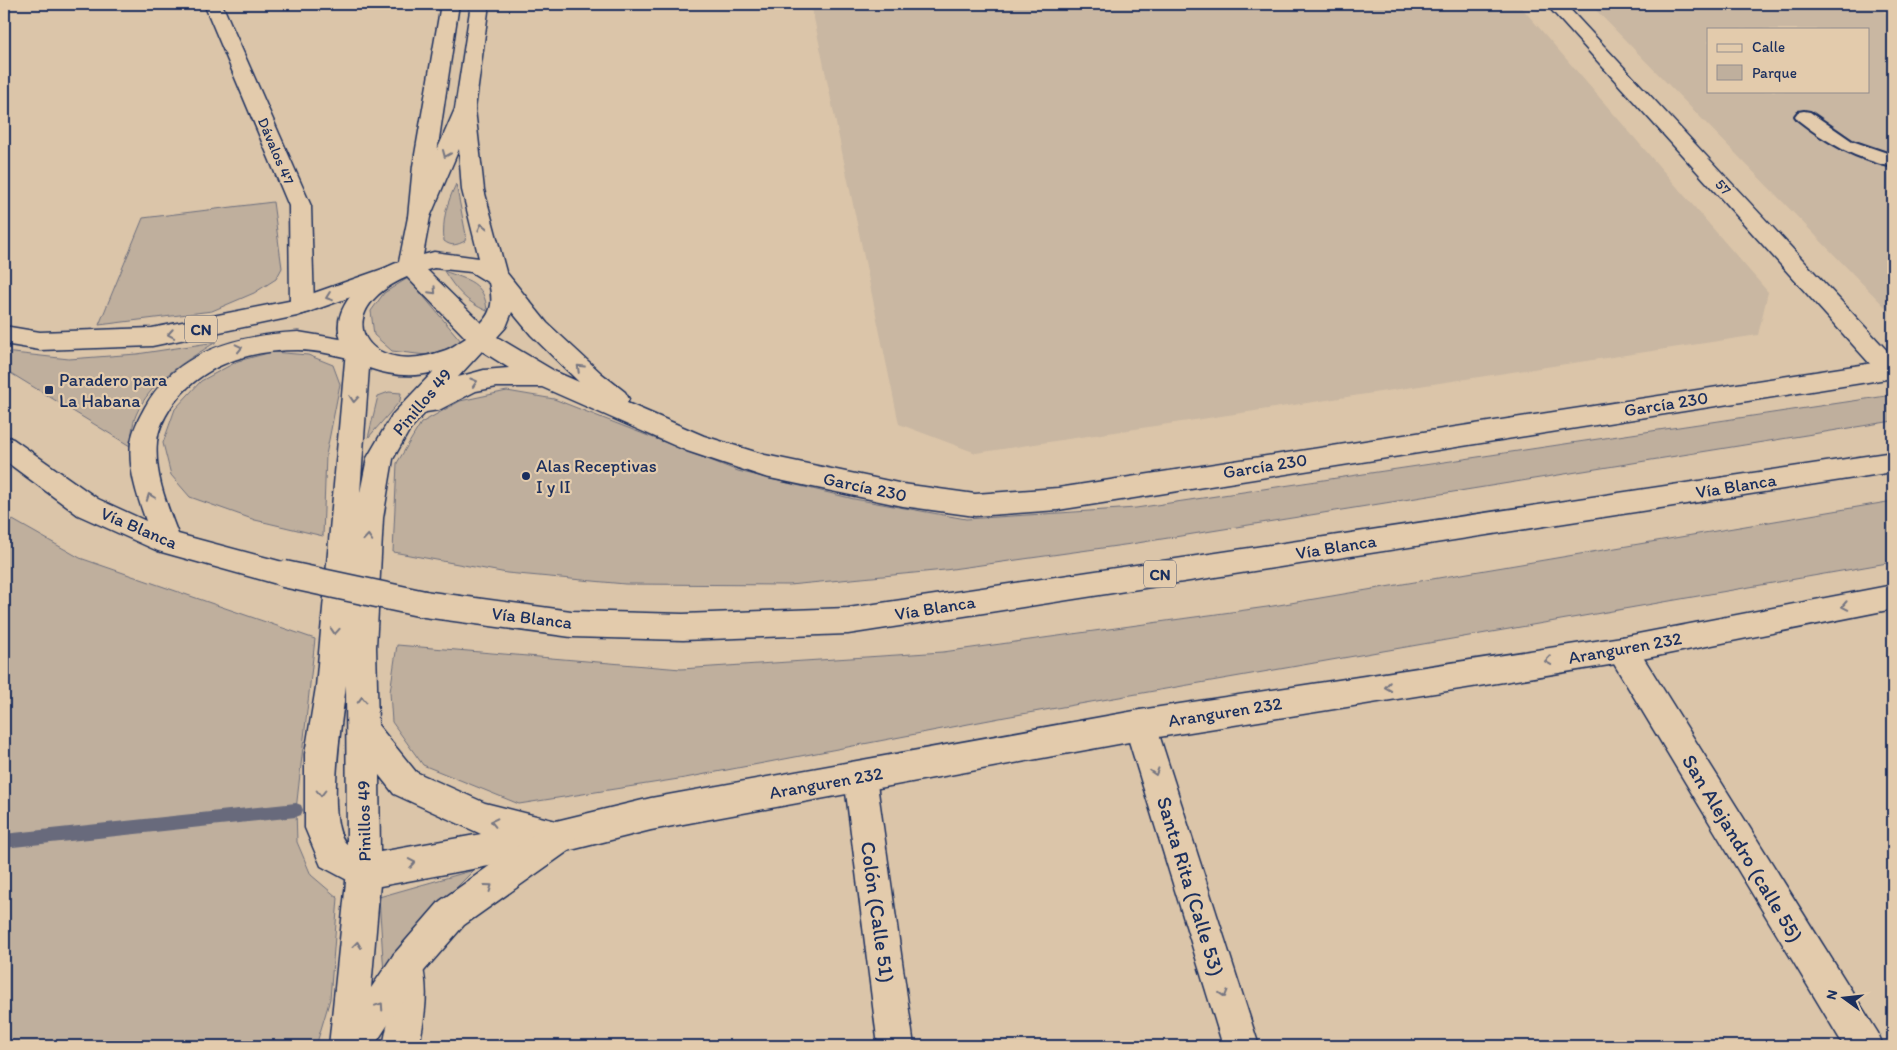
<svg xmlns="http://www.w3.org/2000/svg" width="1897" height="1050" font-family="Itim,sans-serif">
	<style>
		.built { fill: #c9b7a2; fill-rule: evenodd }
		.green { fill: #bfaf9d; stroke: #6d6f7e }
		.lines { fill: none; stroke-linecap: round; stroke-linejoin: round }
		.stream { fill: #676a7c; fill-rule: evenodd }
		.service-casing { stroke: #1b2f5e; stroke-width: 4 }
		.minor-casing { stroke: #1b2f5e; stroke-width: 3 }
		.tertiary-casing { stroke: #1b2f5e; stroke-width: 3 }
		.secondary-casing { stroke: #1b2f5e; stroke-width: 3 }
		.trunk-casing { stroke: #1b2f5e; stroke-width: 3 }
		.service { fill: #e3cbac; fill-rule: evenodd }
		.minor { fill: #e3cbac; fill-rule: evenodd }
		.tertiary { fill: #e3cbac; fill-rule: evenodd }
		.secondary { fill: #e3cbac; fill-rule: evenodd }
		.trunk { fill: #e3cbac; fill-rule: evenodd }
		.trunk-bridge-casing { stroke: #1b2f5e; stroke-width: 29; stroke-linecap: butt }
		.trunk-bridge { stroke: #e3cbac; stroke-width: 26 }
		.oneway { stroke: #757581 }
		.poi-dot { fill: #1b2f5e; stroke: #e3cbac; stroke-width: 2 }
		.labels { text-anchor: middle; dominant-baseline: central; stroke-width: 4.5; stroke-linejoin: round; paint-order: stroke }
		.far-street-label { font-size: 15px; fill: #1b2f5e; stroke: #e3cbac }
		.shield { fill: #e3cbac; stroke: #575e75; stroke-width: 1 }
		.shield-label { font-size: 16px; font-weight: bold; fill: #1b2f5e }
		.poi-label { font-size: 18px; fill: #1b2f5e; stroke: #e3cbac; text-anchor: start }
		.street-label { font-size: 18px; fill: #1b2f5e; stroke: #e3cbac }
		.near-street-label { font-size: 21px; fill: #1b2f5e; stroke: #e3cbac }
	</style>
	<rect width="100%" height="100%" fill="#dbc5a9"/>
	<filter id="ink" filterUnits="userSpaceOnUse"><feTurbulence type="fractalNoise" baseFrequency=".02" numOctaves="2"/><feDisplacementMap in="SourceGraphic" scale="10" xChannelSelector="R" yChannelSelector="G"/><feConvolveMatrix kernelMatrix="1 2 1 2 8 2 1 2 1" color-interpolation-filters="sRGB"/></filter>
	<g filter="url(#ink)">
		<!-- built -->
		<g class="built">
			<path d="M 811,4 L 1488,4 L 1522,8 L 1768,292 L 1758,335 L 976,453 L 899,424 Z"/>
			<path d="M 1590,4 L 1872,4 L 1893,18 L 1893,310 L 1889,311 ZM 1708,29 L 1868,29 L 1868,91 L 1708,91 Z"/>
		</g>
		<!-- green -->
		<g class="green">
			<path d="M 456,184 L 466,235 L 465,241 C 457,245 452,247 444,241 C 442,219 447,203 456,184 Z"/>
			<path d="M 273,202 L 282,268 L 276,279 L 254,293 L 212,311 L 99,325 L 143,218 Z"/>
			<path d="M 444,271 C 468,280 485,282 487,311 C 466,302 456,290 444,271 Z"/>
			<path d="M 408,278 L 461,341 L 446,349 L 426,355 L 392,351 L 374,335 L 371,311 L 384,293 Z"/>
			<path d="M 216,342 C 186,361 150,381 136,415 C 132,424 132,436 130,446 L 4,369 L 4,352 L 69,359 L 137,354 Z"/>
			<path d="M 272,352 L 308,355 L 333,365 L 340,384 L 326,455 L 323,536 L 255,520 L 190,497 L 171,475 L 163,443 L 175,409 L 201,381 L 238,361 Z"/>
			<path d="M 507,391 L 554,399 L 738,471 L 854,499 L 966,519 L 1136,508 L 1893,395 L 1893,421 L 1131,544 L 945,570 L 789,585 L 625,584 L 507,573 L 393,552 L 397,463 L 421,423 L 460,401 Z"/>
			<path d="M 389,392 L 401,393 L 400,401 L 368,438 L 378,396 Z"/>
			<path d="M 1893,501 L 1893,562 L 1005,717 L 685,778 L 519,804 L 423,765 L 392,722 L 390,692 L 397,645 L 681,669 L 943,652 L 1267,607 Z"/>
			<path d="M 4,515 L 80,558 L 315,639 L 296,810 L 297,842 L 311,875 L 338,898 L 330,999 L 316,1046 L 4,1046 Z"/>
			<path d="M 474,870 L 425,919 L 384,974 L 379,897 Z"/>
		</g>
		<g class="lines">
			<!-- stream -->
			<path class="stream" d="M 296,803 L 301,805 L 303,810 L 301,815 L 296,817 L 4,848 L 4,834 Z"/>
			<defs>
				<path id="service" d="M 1804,111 L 1810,112 L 1852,141 L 1893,155 L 1893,167 C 1856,159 1827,143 1798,120 L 1795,116 L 1798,112 Z"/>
				<g id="minor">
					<path d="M 204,4 L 222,4 L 311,206 L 314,306 L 310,312 L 302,314 L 294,312 L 290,306 L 289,206 Z"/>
					<path d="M 441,4 L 459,4 L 435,166 L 430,217 L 427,222 L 419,224 L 411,222 L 408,217 L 413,166 Z"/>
					<path d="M 1546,4 L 1565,4 L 1893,357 L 1893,377 L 1881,376 Z"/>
					<path d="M 1622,637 L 1633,641 L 1878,1033 L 1883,1046 L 1844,1046 L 1611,659 L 1607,650 L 1611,641 Z"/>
					<path d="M 860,762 L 871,766 L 876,777 L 914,1046 L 878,1046 L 844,777 L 849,766 Z"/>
					<path d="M 406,948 L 418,954 C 431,983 425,1016 419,1046 L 383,1046 L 390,1012 L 388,966 L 394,954 Z"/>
				</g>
				<path id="tertiary" d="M 1140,710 L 1151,715 L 1156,725 L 1259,1046 L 1223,1046 L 1124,725 L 1129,715 Z"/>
				<path id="secondary" d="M 471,4 L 489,4 L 475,109 L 484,190 L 506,272 L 547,323 L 602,374 L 625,392 L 629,399 L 627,403 L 704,436 L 765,455 L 903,484 L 975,494 L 1058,488 L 1893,360 L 1893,378 L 1058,510 L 975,516 L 903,506 L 765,477 L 687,451 L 542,387 L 497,387 L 476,391 L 439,410 L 426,412 L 410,429 L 393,459 L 383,518 L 376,647 L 378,725 L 416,772 L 485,803 L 556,821 L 651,798 L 1140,710 L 1622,637 L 1893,585 L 1893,609 L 1622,663 L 1140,740 L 651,830 L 559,853 L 364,889 L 321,866 L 305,828 L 305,754 L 316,687 L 346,350 C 321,311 366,274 399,262 L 408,217 L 455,109 ZM 459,149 L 462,190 L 479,258 L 434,252 L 423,255 L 430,217 ZM 434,268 L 471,272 L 489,283 C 493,299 493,311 481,323 L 427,270 ZM 407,277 L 466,338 C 459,342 451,349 443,351 C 366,379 326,312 407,277 ZM 512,312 L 531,335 L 579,382 L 556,372 L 497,337 L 506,327 ZM 482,351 L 509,368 L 484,370 L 458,377 ZM 369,368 C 389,375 412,378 433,372 L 392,415 L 367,458 L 360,493 ZM 346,685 L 347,844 C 324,823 343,715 346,685 ZM 379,775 L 394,794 L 481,834 L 380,852 Z"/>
				<g id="trunk">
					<path d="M 391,266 L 399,268 L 403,274 L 399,280 L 297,316 L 152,346 L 40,350 L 4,344 L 4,326 L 40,332 L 152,328 L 294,300 Z"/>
					<path d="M 298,332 L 358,342 L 367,345 L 370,351 L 367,357 L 358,360 C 338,356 318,350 298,350 C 249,350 199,365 171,407 C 164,418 158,429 157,442 C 154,474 167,505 178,534 L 294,565 L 298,574 L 294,583 L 284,586 L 158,551 L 78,515 L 4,460 L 4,436 L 13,439 L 98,499 L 146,521 C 137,496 128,469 131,442 C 133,429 139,418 145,407 C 176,351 238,335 298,332 Z"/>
					<path d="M 1893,452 L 1893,472 L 848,634 L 683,640 L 571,637 L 424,617 L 414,613 L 410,604 L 414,595 L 424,591 L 571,611 L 683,614 L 848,608 Z"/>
					<path d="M 559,821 L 571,825 L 576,837 L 571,849 L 464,925 L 418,978 L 374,1046 L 329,1046 L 347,872 L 352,860 L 364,855 L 376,860 L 381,872 L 371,988 L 394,954 L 440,901 L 547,825 Z"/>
				</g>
			</defs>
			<!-- service casing -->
			<use href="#service" class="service-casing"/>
			<!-- minor casing -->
			<use href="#minor" class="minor-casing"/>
			<!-- tertiary casing -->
			<use href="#tertiary" class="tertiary-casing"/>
			<!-- secondary casing -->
			<use href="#secondary" class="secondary-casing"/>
			<!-- trunk casing -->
			<use href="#trunk" class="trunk-casing"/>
			<!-- service -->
			<use href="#service" class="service"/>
			<!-- minor -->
			<use href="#minor" class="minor"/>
			<!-- tertiary -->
			<use href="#tertiary" class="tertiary"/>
			<!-- secondary -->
			<use href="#secondary" class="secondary"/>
			<!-- trunk -->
			<use href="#trunk" class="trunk"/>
			<defs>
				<path id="trunk-bridge" d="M 284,574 L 424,604"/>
			</defs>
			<!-- trunk-bridge casing -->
			<use href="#trunk-bridge" class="trunk-bridge-casing"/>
			<!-- trunk-bridge -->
			<use href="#trunk-bridge" class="trunk-bridge"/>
		</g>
		<!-- one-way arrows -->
		<defs><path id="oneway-chevron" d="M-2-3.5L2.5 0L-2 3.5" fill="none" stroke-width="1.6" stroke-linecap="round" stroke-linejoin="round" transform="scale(1.25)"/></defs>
		<g class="oneway">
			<use href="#oneway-chevron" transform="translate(446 154) rotate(113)"/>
			<use href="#oneway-chevron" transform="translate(482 227) rotate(-104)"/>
			<use href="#oneway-chevron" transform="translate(433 291) rotate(47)"/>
			<use href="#oneway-chevron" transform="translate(329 297) rotate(160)"/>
			<use href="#oneway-chevron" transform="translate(171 334) rotate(170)"/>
			<use href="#oneway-chevron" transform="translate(239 348) rotate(-13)"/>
			<use href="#oneway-chevron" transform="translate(580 368) rotate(-136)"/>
			<use href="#oneway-chevron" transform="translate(474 382) rotate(-17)"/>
			<use href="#oneway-chevron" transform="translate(354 399) rotate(94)"/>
			<use href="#oneway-chevron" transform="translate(150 497) rotate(-111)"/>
			<use href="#oneway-chevron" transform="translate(368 538) rotate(-86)"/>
			<use href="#oneway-chevron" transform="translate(1845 606) rotate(169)"/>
			<use href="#oneway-chevron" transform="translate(335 631) rotate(94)"/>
			<use href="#oneway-chevron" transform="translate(1548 661) rotate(171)"/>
			<use href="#oneway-chevron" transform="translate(1388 687) rotate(171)"/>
			<use href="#oneway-chevron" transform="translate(362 700) rotate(-92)"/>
			<use href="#oneway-chevron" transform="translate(1155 772) rotate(73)"/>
			<use href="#oneway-chevron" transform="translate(321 793) rotate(90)"/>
			<use href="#oneway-chevron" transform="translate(494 822) rotate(-167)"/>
			<use href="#oneway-chevron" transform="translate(412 863) rotate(-10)"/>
			<use href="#oneway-chevron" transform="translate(489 887) rotate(-36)"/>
			<use href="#oneway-chevron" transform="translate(357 945) rotate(-84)"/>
			<use href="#oneway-chevron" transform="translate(1224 994) rotate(73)"/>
			<use href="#oneway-chevron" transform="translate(380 1006) rotate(-56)"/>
		</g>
	</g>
	<!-- markers -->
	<g class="poi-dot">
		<rect x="44" y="385" width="10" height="10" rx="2.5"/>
		<circle cx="526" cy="476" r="5"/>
	</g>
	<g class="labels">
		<!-- far-street labels -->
		<g class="far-street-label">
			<text transform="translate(276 151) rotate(67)">Dávalos 47</text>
			<text transform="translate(1723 187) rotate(48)">57</text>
		</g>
		<!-- shield labels -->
		<g class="shield">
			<rect x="185" y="315.5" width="32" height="27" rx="4"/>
			<rect x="1144" y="560.5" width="32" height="27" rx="4"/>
		</g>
		<g class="shield-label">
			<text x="201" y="329">CN</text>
			<text x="1160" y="574">CN</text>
		</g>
		<!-- poi labels -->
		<g class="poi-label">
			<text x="59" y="380">Paradero para<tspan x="59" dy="21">La Habana</tspan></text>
			<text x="536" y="466">Alas Receptivas<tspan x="536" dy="21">I y II</tspan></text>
		</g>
		<!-- street labels -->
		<g class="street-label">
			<text transform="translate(422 402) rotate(-50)">Pinillos 49</text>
			<text transform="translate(1666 404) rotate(-9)">García 230</text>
			<text transform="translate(1265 466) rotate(-9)">García 230</text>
			<text transform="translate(1736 486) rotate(-9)">Vía Blanca</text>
			<text transform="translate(865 487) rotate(12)">García 230</text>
			<text transform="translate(139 528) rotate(23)">Vía Blanca</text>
			<text transform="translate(1336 547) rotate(-9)">Vía Blanca</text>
			<text transform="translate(935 608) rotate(-9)">Vía Blanca</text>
			<text transform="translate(532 618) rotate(7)">Vía Blanca</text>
			<text transform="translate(1625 648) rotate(-10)">Aranguren 232</text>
			<text transform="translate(1225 712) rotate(-9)">Aranguren 232</text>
			<text transform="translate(826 783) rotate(-10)">Aranguren 232</text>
			<text transform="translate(364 821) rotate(-91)">Pinillos 49</text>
		</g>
		<!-- near-street labels -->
		<g class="near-street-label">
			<text transform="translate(1743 848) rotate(59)">San Alejandro (calle 55)</text>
			<text transform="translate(1191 886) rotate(73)">Santa Rita (Calle 53)</text>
			<text transform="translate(878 912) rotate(82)">Colón (Calle 51)</text>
		</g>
	</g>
	<!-- margin -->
	<rect width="1897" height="1050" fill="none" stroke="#e3cbac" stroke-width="20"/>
	<rect x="10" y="10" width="1877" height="1030" fill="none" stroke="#1b2f5e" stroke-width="2" filter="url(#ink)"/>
	<!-- legend -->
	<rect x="1707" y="28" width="162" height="65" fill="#e3cbac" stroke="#938d8d"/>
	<rect x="1717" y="44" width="25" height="8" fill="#e3cbac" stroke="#938d8d"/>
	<text x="1752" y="52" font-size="15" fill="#1b2f5e">Calle</text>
	<rect x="1717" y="65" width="25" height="15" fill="#bfaf9d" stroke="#938d8d"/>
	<text x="1752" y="78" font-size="15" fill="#1b2f5e">Parque</text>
	<!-- north arrow -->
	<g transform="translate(1844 998) rotate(285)" stroke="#e3cbac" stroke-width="4" paint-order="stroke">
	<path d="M0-4L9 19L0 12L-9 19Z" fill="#1b2f5e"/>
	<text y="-8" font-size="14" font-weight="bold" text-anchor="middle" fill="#1b2f5e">N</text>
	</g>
</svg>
